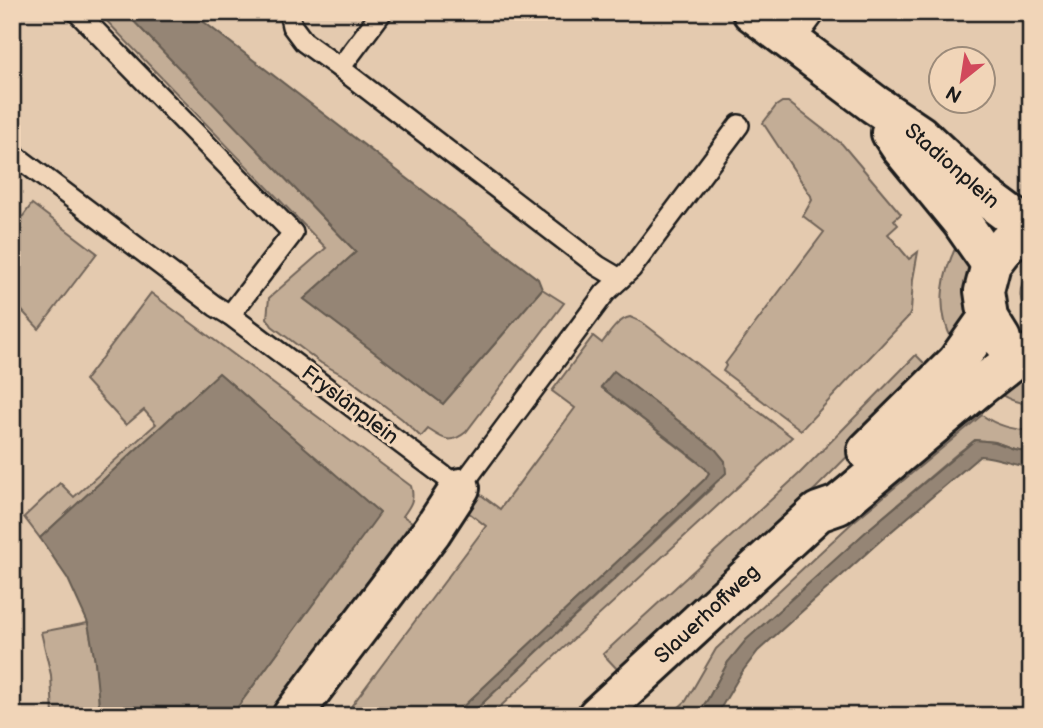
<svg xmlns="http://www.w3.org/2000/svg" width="1043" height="728" font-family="'Balsamiq Sans',sans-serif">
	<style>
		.green { fill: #c3ad96; stroke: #706459; stroke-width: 2 }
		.water { fill: #958574; stroke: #655b51; stroke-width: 2 }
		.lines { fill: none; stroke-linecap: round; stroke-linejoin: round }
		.lane-casing { stroke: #1c1c1c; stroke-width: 24 }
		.street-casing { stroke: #1c1c1c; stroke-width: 44 }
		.secondary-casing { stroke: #1c1c1c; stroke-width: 44 }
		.lane { stroke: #f1d5b8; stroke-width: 19 }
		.street { stroke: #f1d5b8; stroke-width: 38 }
		.secondary { stroke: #f1d5b8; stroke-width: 38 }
		.labels { text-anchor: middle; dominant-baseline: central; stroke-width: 6; stroke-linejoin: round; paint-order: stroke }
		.street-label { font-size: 21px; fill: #1c1c1c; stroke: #f1d5b8 }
	</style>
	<rect width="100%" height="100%" fill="#e4caaf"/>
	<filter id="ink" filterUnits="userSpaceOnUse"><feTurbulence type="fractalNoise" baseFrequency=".0143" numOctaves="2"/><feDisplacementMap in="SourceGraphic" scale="14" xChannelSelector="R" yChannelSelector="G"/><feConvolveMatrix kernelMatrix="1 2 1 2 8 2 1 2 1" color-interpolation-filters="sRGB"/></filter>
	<g filter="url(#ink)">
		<!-- green -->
		<g class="green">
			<path d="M 98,12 L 125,12 L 356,252 L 304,299 L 443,404 L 542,289 L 564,303 L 466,432 C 450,445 443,439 428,429 L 421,437 L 402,419 L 348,378 L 321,363 L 272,326 L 267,318 L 269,298 L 326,248 Z"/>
			<path d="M 782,102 L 788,102 L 842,144 L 901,214 L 894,220 L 898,225 L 888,234 L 909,259 L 918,252 L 913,279 L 911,311 L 909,316 L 801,430 L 723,371 L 726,366 L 725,364 L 824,232 L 803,216 L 812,200 L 811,196 L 763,123 L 776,106 Z"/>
			<path d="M 32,204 L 97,253 L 39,329 L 12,300 L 12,231 Z"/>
			<path d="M 960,239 C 969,262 975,286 970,311 C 967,321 958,332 953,341 C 934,308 943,270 960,239 Z"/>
			<path d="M 1031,271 L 1031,318 C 1018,304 1016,285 1031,271 Z"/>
			<path d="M 151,293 L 411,486 C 415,499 411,505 403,516 L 412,522 L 267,716 L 231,716 L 379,513 L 219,373 L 40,538 L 24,517 L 60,483 L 74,497 L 156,424 L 144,410 L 126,425 L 85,380 Z"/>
			<path d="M 630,317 L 642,322 L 792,437 L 490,716 L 469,716 L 714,486 L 716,450 L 615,372 L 601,387 L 705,468 L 709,473 L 705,479 L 453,716 L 344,716 L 486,526 L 464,509 L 477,492 L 500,509 L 575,408 L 552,391 L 593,336 L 602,343 C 610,333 617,320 630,317 Z"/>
			<path d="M 916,355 L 932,371 L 816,488 L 618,670 L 603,654 L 799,474 Z"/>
			<path d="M 1031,378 L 1031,405 C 1016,402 1005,399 994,389 L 1014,380 Z"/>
			<path d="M 982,415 C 997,426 1012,429 1031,431 L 1031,452 L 1014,449 L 995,442 L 975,440 L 958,453 L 869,529 L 728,662 L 708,699 L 696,716 L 679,716 L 682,712 L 678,708 L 686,701 L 716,649 L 853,522 Z"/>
			<path d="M 88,623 C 94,653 101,685 98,716 L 53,716 L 51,675 L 41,632 Z"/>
		</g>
		<!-- water -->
		<g class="water">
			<path d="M 125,12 L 191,12 L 538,279 L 542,289 L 443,404 L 304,299 L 356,252 Z"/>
			<path d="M 614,371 L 716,450 L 725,461 L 726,473 L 469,716 L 453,716 L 705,479 L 709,473 L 705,468 L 696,460 L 601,387 Z"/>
			<path d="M 219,373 L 380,513 L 231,716 L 98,716 L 99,704 L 95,662 L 88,623 L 68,579 L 40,538 Z"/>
			<path d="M 975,440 L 995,442 L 1014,449 L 1031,452 L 1031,467 C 1014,464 997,457 980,456 L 880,541 L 758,651 L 742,672 L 716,716 L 696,716 L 708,699 L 728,662 L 746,640 L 869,529 Z"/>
		</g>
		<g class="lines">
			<defs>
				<g id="lane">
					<path d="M 77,12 L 293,233 L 230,315"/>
					<path d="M 289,12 L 292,26 L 304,42 L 340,68"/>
					<path d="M 382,12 L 340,68 L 598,266 L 620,279"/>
					<path d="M 793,43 L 816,12"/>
					<path d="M 12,153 L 215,306 L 230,315 L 460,488 L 605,293 L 631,269 L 739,125"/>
				</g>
				<g id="street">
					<path d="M 752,12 L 874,104 L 920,135 L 986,197 L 1029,229"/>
					<path d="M 891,133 L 901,148 L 961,221 L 991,264"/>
					<path d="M 292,716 L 432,531 L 460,488"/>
				</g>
				<g id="secondary">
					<path d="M 1001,339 L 988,318 L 984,291 L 991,264 L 1007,243 L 1031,229"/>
					<path d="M 867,451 L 957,362 L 988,318"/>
					<path d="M 597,716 L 818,512 L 838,505 L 978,388 L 1020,355"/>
				</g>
			</defs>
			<!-- lane casing -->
			<use href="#lane" class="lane-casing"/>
			<!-- street casing -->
			<use href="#street" class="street-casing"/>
			<!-- secondary casing -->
			<use href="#secondary" class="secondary-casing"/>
			<!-- lane -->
			<use href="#lane" class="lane"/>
			<!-- street -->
			<use href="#street" class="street"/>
			<!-- secondary -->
			<use href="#secondary" class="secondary"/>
		</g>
	</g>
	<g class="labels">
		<!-- street labels -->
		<g class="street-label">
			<text transform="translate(952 166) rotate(41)">Stadionplein</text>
			<text transform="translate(350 405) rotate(37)">Fryslânplein</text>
			<text transform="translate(707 614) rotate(-43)">Slauerhoffweg</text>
		</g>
	</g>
	<!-- margin -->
	<rect width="1043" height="728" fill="none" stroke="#f1d5b8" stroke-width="42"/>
	<rect x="21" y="21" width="1001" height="686" fill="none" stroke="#1c1c1c" stroke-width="2.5" filter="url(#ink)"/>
	<!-- north arrow -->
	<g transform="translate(962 80) rotate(210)"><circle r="33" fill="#f1d5b8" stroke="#9c8b7a" stroke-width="2"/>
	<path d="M0-5L12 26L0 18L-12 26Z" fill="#d1495b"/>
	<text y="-10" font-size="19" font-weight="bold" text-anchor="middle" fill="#1c1c1c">N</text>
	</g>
</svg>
